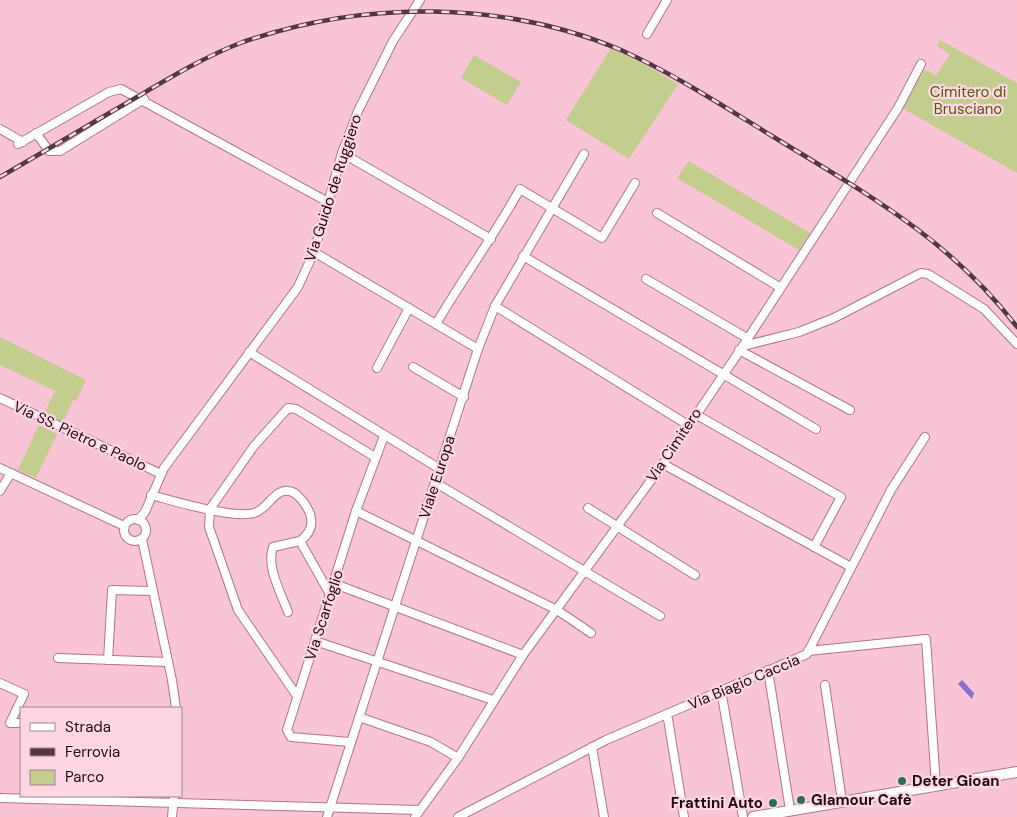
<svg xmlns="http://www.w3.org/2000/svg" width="1017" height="817" font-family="'DM Sans',sans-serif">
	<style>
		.green { fill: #c2cd8e }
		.water { fill: #8a6fca }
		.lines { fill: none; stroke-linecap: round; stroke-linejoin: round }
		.minor-casing { stroke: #b0758a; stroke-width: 10 }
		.tertiary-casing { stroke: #b0758a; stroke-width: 12 }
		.minor { stroke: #fff; stroke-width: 8 }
		.tertiary { stroke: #fff; stroke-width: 10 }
		.rail-casing { stroke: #533742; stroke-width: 4.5 }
		.rail { stroke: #fed6e3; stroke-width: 2.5; stroke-dasharray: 8; stroke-linecap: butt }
		.poi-dot { fill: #2b6e5f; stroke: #fed6e3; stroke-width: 2 }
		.labels { text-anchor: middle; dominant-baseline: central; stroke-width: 4.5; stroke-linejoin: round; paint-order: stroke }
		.park-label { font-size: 15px; fill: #515a04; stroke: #fed6e3 }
		.street-label { font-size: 15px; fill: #1e0912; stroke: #fed6e3 }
		.poi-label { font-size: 15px; font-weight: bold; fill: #1e0912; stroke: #fed6e3; text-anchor: start }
	</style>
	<rect width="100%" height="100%" fill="#f9c4d6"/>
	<!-- green -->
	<g class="green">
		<path d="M 940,40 L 1017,83 L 1017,173 L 902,108 L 925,69 L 936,76 L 950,54 L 937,46 Z"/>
		<path d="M 611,48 L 646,65 L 678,84 L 629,159 L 566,120 Z"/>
		<path d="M 474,55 L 521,82 L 507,105 L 461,78 Z"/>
		<path d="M 689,161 L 810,233 L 799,250 L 677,178 Z"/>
		<path d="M 0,337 L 86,380 L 76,401 L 73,400 L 63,422 L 44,414 L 55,391 L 0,365 Z"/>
		<path d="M 39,425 L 57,434 L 36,478 L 18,470 Z"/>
	</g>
	<!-- water -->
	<path class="water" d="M 962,680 L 974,693 L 972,699 L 958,684 Z"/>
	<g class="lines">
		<defs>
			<g id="minor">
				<path d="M 647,34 L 667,0"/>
				<path d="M 0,129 L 23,142"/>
				<path d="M 36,133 L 49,151 L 60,151 L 144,99"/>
				<path d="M 18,144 L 109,92 L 121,89 L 328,202"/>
				<path d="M 342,153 L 491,239"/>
				<path d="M 657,213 L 781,288"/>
				<path d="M 314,252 L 478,349"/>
				<path d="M 523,256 L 816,429"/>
				<path d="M 646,279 L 747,338"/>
				<path d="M 495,306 L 688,425"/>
				<path d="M 436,324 C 463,278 494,236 520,189 L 602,238 L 635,183"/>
				<path d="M 743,346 L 799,332 L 834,318 L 921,273 L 928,274 L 984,309 L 1017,344"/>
				<path d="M 739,350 L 850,410"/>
				<path d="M 249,352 L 440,469"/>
				<path d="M 413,367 L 464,397"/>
				<path d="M 377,368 L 409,308"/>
				<path d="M 0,398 L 161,474"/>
				<path d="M 695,414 L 841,497 L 814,547"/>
				<path d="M 663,464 L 851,567"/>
				<path d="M 0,468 L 124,526"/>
				<path d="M 436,483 L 660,616"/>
				<path d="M 0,491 L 11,473"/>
				<path d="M 151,495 C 174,501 233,519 254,513 C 267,510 274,489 288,491 C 294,491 297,495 301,499 C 313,513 317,529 300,541 L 331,596"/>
				<path d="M 588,508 L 695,575"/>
				<path d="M 356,511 L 557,610 L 591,633"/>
				<circle cx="135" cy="530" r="11"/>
				<path d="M 138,520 L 145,512 L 164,468 L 298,287 L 314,252 L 342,153 L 358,111 L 393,41 L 420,0"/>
				<path d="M 142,539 L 172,680 L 176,708"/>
				<path d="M 335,584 L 523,655"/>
				<path d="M 288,612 C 281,593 266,567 273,547 L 300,541"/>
				<path d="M 315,641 L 493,700"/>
				<path d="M 808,651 L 926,639 L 936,786"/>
				<path d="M 58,658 L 168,662"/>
				<path d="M 108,660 L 112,590 L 152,591"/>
				<path d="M 768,670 L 790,810"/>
				<path d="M 0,683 L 24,694 L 10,723 L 21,723"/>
				<path d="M 825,685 L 842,801"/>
				<path d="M 721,690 L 743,817"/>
				<path d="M 297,696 L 238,610 L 209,527 L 210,509 L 254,446 L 288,408 L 296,409 L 375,457"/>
				<path d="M 359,717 L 431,742 L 458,758"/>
				<path d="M 668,719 L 684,817"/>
				<path d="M 350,742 L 291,737 L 287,730 L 356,511 L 384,436"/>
				<path d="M 592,747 L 604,817"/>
				<path d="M 0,798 L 419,810"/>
				<path d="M 172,817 L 174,796"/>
				<path d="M 327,817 L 478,349 L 495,306 L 584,154"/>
				<path d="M 415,817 L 458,758 L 523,655 L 663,464 L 743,346 L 898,108 L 921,64"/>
				<path d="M 458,817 L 606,740 L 807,654 L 891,490 L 925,437"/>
			</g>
			<path id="tertiary" d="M 753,817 L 1017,772"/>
		</defs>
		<!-- minor casing -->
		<use href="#minor" class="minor-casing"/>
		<!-- tertiary casing -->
		<use href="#tertiary" class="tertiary-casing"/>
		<!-- minor -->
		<use href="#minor" class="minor"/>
		<!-- tertiary -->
		<use href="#tertiary" class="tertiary"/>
		<defs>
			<path id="rail" d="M 0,177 C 42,153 83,128 125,104 C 163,82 201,58 243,42 C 365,0 502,0 621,50 C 674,74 723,106 772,136 C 865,193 949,238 1017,327"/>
		</defs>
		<!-- rail casing -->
		<use href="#rail" class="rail-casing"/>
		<!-- rail -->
		<use href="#rail" class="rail"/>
	</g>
	<!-- markers -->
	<g class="poi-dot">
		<circle cx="902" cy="781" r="5"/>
		<circle cx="801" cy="800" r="5"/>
		<circle cx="773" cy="803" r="5"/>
	</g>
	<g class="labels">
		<!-- park labels -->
		<g class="park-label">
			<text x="968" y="92">Cimitero di<tspan x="968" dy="17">Brusciano</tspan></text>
		</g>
		<!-- street labels -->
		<g class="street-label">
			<text transform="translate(333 188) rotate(-72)">Via Guido de Ruggiero</text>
			<text transform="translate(80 436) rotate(25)">Via SS. Pietro e Paolo</text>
			<text transform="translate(674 445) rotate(-56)">Via Cimitero</text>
			<text transform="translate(437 477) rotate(-72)">Viale Europa</text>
			<text transform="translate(324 615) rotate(-72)">Via Scarfoglio</text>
			<text transform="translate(744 682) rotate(-23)">Via Biagio Caccia</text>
		</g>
		<!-- poi labels -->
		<g class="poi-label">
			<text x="912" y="781">Deter Gioan</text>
			<text x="811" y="800">Glamour Cafè</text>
			<text x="763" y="803" text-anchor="end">Frattini Auto</text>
		</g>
	</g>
	<!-- legend -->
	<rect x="20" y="707" width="162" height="90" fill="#fed6e3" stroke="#a4848f"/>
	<rect x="30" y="723" width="25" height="8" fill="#ffffff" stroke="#a4848f"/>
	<text x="65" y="732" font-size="15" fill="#1e0912">Strada</text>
	<rect x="30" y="748" width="25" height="8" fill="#533742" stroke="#a4848f"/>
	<text x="65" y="757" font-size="15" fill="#1e0912">Ferrovia</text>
	<rect x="30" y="770" width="25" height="15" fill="#c2cd8e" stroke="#a4848f"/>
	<text x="65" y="782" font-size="15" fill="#1e0912">Parco</text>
</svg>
